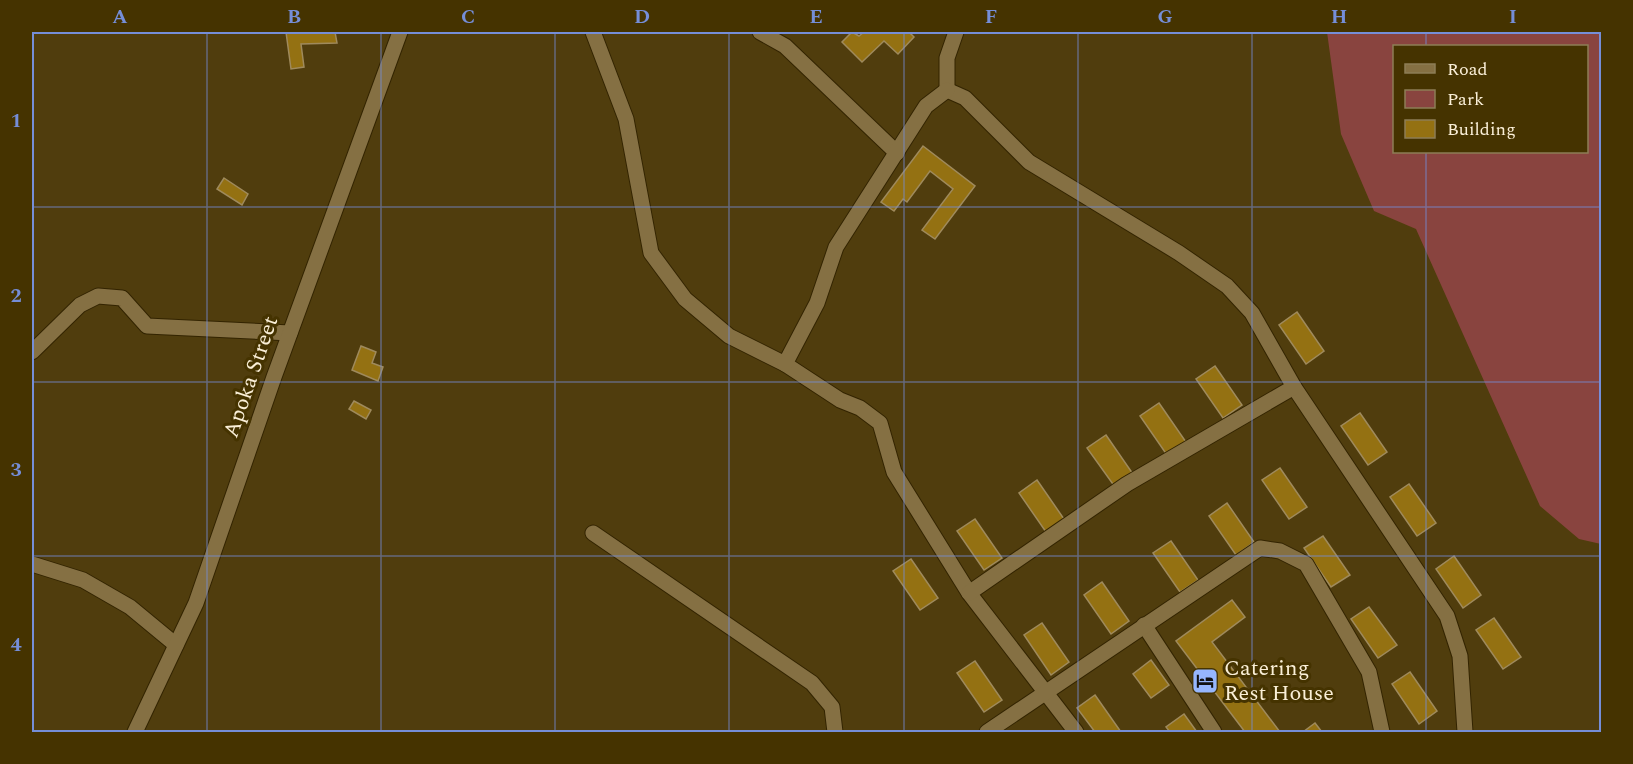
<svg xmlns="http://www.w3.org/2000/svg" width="1633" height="764" font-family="Spectral,serif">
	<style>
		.green { fill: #89443f; fill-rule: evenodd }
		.building { fill: #947112; stroke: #9f8a5c; stroke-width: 1.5 }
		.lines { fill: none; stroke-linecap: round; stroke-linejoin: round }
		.street-casing { stroke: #332401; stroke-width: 17 }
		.street { stroke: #857043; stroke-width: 15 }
		.grid { fill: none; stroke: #758ed8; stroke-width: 1.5; stroke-opacity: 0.55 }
		.labels { text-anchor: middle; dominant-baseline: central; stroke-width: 6; stroke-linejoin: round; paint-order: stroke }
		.street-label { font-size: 22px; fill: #faefd7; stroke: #453300 }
		.poi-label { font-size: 22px; fill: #faefd7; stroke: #453300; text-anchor: start }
		.neatline { fill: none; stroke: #758ed8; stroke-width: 2 }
		.grid-label { font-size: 20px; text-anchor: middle; font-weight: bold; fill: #758ed8 }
	</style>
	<rect width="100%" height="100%" fill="#503d0d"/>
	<!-- green -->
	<path class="green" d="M 1327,32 L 1601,32 L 1601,544 L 1579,539 L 1540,506 L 1416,229 L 1374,211 L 1341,134 ZM 1394,46 L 1586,46 L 1586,152 L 1394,152 Z"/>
	<!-- building -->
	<g class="building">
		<path d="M 286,32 L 335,32 L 337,43 L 301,44 L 304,67 L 291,69 Z"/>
		<path d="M 852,32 L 859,36 L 864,32 L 909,32 L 914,37 L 898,54 L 884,41 L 862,62 L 842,42 Z"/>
		<path d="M 923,146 L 975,186 L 935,239 L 922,230 L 953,189 L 930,171 L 907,202 L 903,199 L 894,211 L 881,202 Z"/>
		<path d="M 224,178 L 248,194 L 242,205 L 217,189 Z"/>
		<path d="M 1297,312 L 1324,351 L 1306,364 L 1279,325 Z"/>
		<path d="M 361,346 L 376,352 L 372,363 L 383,367 L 378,381 L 352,370 Z"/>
		<path d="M 1215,366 L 1242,405 L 1223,418 L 1196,379 Z"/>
		<path d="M 354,401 L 371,410 L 366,419 L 349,409 Z"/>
		<path d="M 1159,403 L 1186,442 L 1167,455 L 1140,416 Z"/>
		<path d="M 1360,413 L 1387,452 L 1368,465 L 1341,426 Z"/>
		<path d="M 1106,435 L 1133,474 L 1115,487 L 1087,448 Z"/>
		<path d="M 1280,468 L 1307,507 L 1289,519 L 1262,480 Z"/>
		<path d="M 1037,480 L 1064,519 L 1046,532 L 1019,493 Z"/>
		<path d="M 1409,484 L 1436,523 L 1417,536 L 1390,497 Z"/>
		<path d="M 1227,503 L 1254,542 L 1236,555 L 1209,516 Z"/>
		<path d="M 975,519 L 1002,558 L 984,570 L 957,531 Z"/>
		<path d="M 1323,536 L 1350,575 L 1331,587 L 1304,548 Z"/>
		<path d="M 1171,541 L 1198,580 L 1180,592 L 1153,553 Z"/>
		<path d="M 1454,556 L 1481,595 L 1463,608 L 1436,569 Z"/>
		<path d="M 911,559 L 938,598 L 920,610 L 893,571 Z"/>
		<path d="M 1102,582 L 1129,621 L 1111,634 L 1084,595 Z"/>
		<path d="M 1232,600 L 1245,617 L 1212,642 L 1280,732 L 1245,732 L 1176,641 Z"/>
		<path d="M 1369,607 L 1397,645 L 1378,658 L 1351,619 Z"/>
		<path d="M 1494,618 L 1521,657 L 1503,669 L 1476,630 Z"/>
		<path d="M 1042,623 L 1069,662 L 1051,675 L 1024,635 Z"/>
		<path d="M 1151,660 L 1169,685 L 1151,698 L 1133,674 Z"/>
		<path d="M 975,661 L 1002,700 L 984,712 L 957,673 Z"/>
		<path d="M 1410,672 L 1437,711 L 1419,724 L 1392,684 Z"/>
		<path d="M 1095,695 L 1121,732 L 1095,732 L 1077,708 Z"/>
		<path d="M 1184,714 L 1197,732 L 1170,732 L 1166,727 Z"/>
		<path d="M 1315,723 L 1322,732 L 1303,732 Z"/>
	</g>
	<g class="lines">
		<defs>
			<g id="street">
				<path d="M 593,32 L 626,119 L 651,253 L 685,299 L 729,336 L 785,364 L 840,400 L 860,408 L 880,423 L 894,472 L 969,593 L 1076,732"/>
				<path d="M 760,32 L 785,46 L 897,153"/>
				<path d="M 947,90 L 965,98 L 1029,162 L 1179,253 L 1227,286 L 1252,313 L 1294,387 L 1447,616 L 1460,656 L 1465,732"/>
				<path d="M 947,90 L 947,58 L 956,32"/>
				<path d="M 32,352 L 80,305 L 98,296 L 122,298 L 147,326 L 290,333"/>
				<path d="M 785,364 L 817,303 L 836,247 L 926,106 L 947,90"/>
				<path d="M 593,533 L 812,683 L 832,707 L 835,732"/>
				<path d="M 32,564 L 83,580 L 130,607 L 176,645"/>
				<path d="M 969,593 L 1127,484 L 1294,387"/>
				<path d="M 1144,625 L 1214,732"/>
				<path d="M 135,732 L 196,603 L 274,377 L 400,32"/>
				<path d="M 987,732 L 1260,548 L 1280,551 L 1306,564 L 1369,672 L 1382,732"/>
			</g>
		</defs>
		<!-- street casing -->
		<use href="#street" class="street-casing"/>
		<!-- street -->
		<use href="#street" class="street"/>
	</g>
	<!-- grid -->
	<path class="grid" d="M 207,32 L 207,732M 381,32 L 381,732M 555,32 L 555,732M 729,32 L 729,732M 904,32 L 904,732M 1078,32 L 1078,732M 1252,32 L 1252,732M 1426,32 L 1426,46M 1426,152 L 1426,732M 32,207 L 1602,207M 32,382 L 1602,382M 32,556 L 1602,556"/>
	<!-- icons -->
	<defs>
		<symbol id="hotel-square" viewBox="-11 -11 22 22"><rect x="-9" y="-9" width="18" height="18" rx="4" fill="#96b6fd" stroke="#453300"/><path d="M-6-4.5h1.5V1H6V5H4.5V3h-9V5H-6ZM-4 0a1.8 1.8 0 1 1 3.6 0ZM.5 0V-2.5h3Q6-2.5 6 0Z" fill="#111"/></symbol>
	</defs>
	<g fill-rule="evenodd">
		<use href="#hotel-square" x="1190" y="666" width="30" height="30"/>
	</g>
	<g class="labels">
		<!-- street labels -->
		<g class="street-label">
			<text transform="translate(251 377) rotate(-71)">Apoka Street</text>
		</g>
		<!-- poi labels -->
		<g class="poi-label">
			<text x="1224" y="668">Catering<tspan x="1224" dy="25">Rest House</tspan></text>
		</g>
	</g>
	<!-- border -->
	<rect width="1633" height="764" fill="none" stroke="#453300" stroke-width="66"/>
	<!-- legend -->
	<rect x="1393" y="45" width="195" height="108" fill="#453300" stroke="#8d7e56" stroke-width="1.5"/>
	<rect x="1405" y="64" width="30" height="9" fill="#857043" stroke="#8d7e56" stroke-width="1.5"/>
	<text x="1447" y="75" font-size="18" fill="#faefd7">Road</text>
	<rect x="1405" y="90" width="30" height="18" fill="#89443f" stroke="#8d7e56" stroke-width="1.5"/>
	<text x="1447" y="105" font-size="18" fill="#faefd7">Park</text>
	<rect x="1405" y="120" width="30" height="18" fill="#947112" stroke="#8d7e56" stroke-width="1.5"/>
	<text x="1447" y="135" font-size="18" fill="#faefd7">Building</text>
	<rect x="33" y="33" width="1567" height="698" class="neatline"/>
	<g class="grid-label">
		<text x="120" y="23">A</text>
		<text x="294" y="23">B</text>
		<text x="468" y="23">C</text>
		<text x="642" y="23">D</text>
		<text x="816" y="23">E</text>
		<text x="991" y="23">F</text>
		<text x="1165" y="23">G</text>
		<text x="1339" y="23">H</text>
		<text x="1513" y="23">I</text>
		<text x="16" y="127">1</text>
		<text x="16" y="302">2</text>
		<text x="16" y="476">3</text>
		<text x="16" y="651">4</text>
	</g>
</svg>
